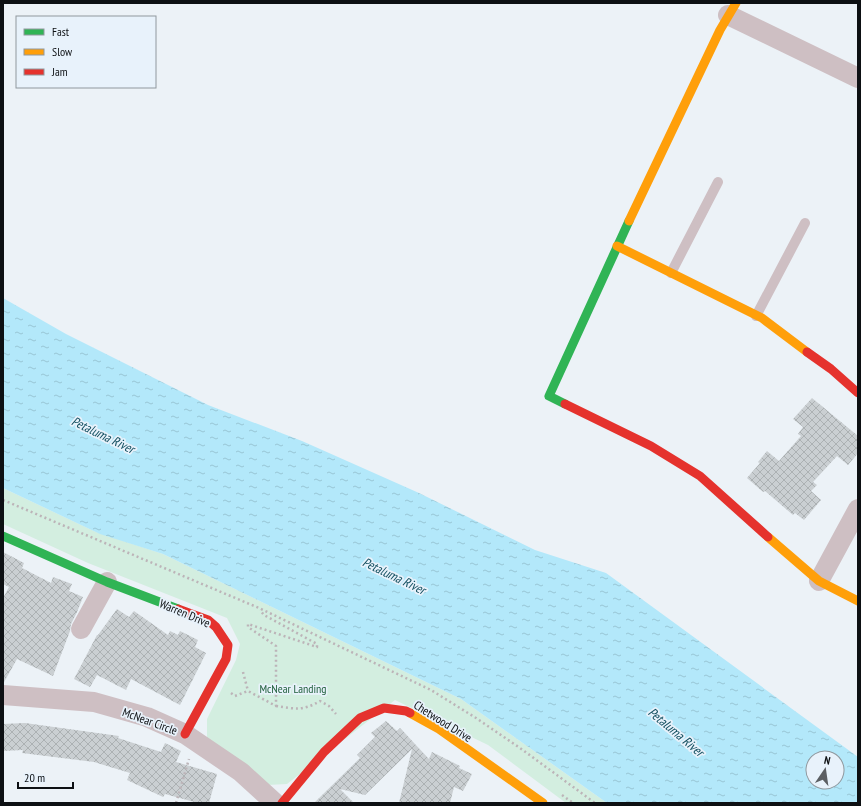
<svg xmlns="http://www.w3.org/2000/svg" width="861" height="806" font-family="'PT Sans Narrow',sans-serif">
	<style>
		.park { fill: #d3eee0 }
		.water { fill: url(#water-ripples); fill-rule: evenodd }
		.building { fill: url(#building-cross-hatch) }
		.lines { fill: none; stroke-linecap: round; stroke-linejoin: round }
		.path { stroke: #bcb4b8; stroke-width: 2.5; stroke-dasharray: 2 3; stroke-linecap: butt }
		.lane { stroke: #cebfc3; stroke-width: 10 }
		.street { stroke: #cebfc3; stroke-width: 20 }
		.fast { stroke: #30b455; stroke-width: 9 }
		.slow { stroke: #ff9f0a; stroke-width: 9 }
		.jam { stroke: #e5322d; stroke-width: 9 }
		.labels { text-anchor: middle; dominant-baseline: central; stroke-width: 3.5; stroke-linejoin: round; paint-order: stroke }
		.street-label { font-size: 12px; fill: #0d1013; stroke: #e8f2fb }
		.park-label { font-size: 12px; fill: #21603d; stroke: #e8f2fb }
		.water-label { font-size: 13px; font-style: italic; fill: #134f60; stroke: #e8f2fb }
	</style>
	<defs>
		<pattern id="water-ripples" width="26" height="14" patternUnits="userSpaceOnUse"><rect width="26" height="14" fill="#b3e8fa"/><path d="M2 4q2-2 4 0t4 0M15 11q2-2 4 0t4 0" fill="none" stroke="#99c6d5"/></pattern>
		<pattern id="building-cross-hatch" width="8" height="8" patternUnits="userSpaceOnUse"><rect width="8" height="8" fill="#cacfd2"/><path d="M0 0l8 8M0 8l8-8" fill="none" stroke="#acb1b3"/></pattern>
	</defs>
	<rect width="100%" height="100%" fill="#ecf2f7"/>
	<!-- park -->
	<path class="park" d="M 3,488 L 96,532 L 163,554 L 461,699 L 607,803 L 566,803 L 488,745 L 395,700 L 287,784 L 267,785 L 207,738 L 207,719 L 236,660 L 240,644 L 227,618 L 88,563 L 3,524 Z"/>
	<!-- water -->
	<path class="water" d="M 3,298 L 66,334 L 208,405 L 302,441 L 419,493 L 535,550 L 606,573 L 858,757 L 858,803 L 607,803 L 461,699 L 163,554 L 100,534 L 3,488 ZM 813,758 L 837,758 L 837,782 L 813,782 Z"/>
	<!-- building -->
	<g class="building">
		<path d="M 812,398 L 858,436 L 858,453 L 848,465 L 837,456 L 813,482 L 817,485 L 811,491 L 821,500 L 804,520 L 795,513 L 793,515 L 765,491 L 763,492 L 747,478 L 760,463 L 758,462 L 767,451 L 779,461 L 801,436 L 798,434 L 803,427 L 793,419 Z"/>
		<path d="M 3,552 L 24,563 L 22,568 L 51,583 L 53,577 L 72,584 L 69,591 L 83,597 L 77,612 L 71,624 L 70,631 L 53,676 L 17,659 L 3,684 L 3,598 L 9,587 L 3,584 Z"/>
		<path d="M 117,609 L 129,617 L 134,611 L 168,635 L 170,631 L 178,635 L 180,631 L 198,640 L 195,647 L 206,653 L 180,705 L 131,679 L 126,690 L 97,675 L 90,687 L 74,679 L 97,635 L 98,635 Z"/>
		<path d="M 386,721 L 397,731 L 400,728 L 429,759 L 432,752 L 460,766 L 459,768 L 472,774 L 463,791 L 454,787 L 450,803 L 399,803 L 412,749 L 365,795 L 340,789 L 354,803 L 314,803 L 360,758 L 357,755 L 375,737 L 371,733 Z"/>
		<path d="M 25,723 L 119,736 L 118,738 L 161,752 L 165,743 L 181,751 L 176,762 L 217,774 L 209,803 L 198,803 L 165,794 L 163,797 L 127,780 L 130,773 L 94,762 L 22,753 L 23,750 L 3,751 L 3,724 Z"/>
	</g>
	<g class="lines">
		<!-- path -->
		<g class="path">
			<path d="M 3,500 L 259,608 L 431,690 L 476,718 L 520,748 L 595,803"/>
			<path d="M 243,672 L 248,691"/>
			<path d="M 231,693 L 235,696 L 248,691 L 276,706 L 276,646 L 248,627 L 248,624 L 317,647 L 317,644 L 264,615 L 260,610"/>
			<path d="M 276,706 C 295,709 303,711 320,701 L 329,706 L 336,714"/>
			<path d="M 562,795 L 573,803"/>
			<path d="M 176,803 L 189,759"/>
		</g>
		<!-- lane -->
		<g class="lane">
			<path d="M 671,273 L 718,182"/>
			<path d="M 756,316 L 805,223"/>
		</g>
		<!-- street -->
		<g class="street">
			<path d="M 728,15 L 858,78"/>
			<path d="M 819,581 L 858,509"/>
			<path d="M 81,629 L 107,582"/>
			<path d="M 3,695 L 94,702 L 147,717 L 185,734 L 241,772 L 275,803"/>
		</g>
		<!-- fast -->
		<g class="fast">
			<path d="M 565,404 L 549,396 L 629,221"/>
			<path d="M 3,536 L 107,582 L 178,609"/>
		</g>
		<!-- slow -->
		<g class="slow">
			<path d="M 629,221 L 720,30 L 736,3"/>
			<path d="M 617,246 L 762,318 L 807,352"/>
			<path d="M 768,537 L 819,581 L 858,601"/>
			<path d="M 410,713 L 439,729 L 543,803"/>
		</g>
		<!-- jam -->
		<g class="jam">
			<path d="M 807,352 L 831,369 L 858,393"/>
			<path d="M 565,404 L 651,446 L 700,476 L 768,537"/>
			<path d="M 178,609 L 208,620 L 216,627 L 228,645 L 226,659 L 185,734"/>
			<path d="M 282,803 L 324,752 L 360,718 L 384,708 L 406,711 L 410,713"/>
		</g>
	</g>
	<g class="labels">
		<!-- street labels -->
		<g class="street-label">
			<text transform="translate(185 613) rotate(23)">Warren Drive</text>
			<text transform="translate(150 721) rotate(20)">McNear Circle</text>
			<text transform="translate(443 721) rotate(32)">Chetwood Drive</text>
		</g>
		<!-- park labels -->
		<g class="park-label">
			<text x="293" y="688">McNear Landing</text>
		</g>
		<!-- water labels -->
		<g class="water-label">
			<text transform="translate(103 435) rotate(26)">Petaluma River</text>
			<text transform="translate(394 576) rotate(26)">Petaluma River</text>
			<text transform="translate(676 732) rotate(40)">Petaluma River</text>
		</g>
	</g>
	<!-- border -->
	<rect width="861" height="806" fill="none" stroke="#0d1013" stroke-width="8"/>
	<!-- legend -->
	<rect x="16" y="16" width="140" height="72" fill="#e8f2fb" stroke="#90989e"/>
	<rect x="24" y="29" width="20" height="6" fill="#30b455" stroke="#90989e"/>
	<text x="52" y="36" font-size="12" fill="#0d1013">Fast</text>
	<rect x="24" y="49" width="20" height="6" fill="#ff9f0a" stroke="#90989e"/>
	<text x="52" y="56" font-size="12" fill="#0d1013">Slow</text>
	<rect x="24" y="69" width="20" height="6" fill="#e5322d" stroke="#90989e"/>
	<text x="52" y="76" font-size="12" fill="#0d1013">Jam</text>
	<!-- north arrow -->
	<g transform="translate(825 770) rotate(13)"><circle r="19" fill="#e8f2fb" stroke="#90989e"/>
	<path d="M0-3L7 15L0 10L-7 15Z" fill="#5b5f63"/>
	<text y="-6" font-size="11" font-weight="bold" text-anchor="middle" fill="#0d1013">N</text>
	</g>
	<!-- scale -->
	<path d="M18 782v6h55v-6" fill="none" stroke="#0d1013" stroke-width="2"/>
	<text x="24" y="782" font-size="12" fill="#0d1013" stroke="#e8f2fb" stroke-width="3" paint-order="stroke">20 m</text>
</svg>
